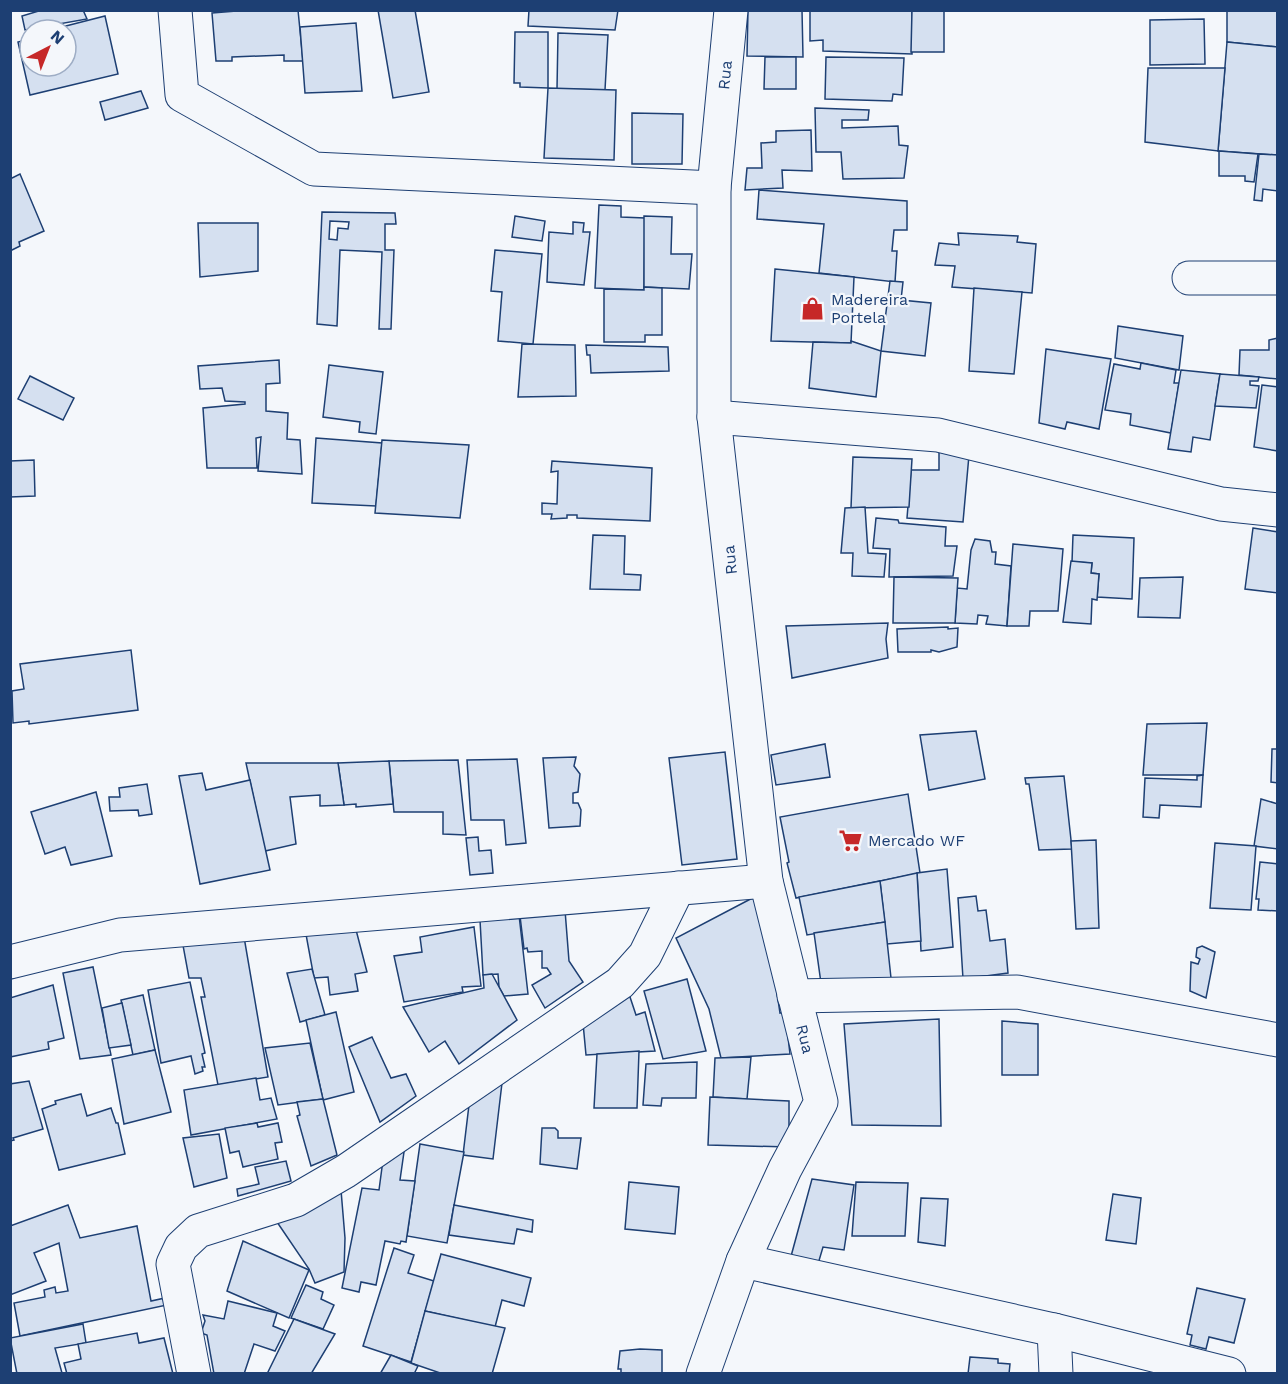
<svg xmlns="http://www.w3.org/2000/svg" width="1288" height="1384" font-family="'Work Sans',sans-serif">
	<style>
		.building { fill: #d5e0f0; stroke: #1d3f73; stroke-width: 1.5; fill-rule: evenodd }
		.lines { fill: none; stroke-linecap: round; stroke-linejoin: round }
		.minor-casing { stroke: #1d3f73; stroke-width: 35 }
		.minor { stroke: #f4f7fb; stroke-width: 33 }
		.labels { text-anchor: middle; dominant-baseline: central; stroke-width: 4.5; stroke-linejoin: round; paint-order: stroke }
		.street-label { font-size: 16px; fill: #1d3f73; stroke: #f4f7fb }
		.poi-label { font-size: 16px; fill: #1d3f73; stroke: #f4f7fb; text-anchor: start }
	</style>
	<rect width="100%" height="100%" fill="#f4f7fb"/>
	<!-- building -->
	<g class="building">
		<path d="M 42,10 L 83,10 L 87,19 L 25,30 L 22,16 Z"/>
		<path d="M 249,10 L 298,10 L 303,61 L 284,61 L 284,55 L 232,57 L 232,61 L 216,61 L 212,13 Z"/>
		<path d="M 378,10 L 415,10 L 429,92 L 393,98 Z"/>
		<path d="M 529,10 L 618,10 L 615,30 L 528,26 Z"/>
		<path d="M 748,10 L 802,10 L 803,57 L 747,56 Z"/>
		<path d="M 810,10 L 912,10 L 912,54 L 823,51 L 823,40 L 810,41 Z"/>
		<path d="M 912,10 L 944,10 L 944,52 L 911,52 Z"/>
		<path d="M 1227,10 L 1278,10 L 1278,47 L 1227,42 Z"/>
		<path d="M 105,16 L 118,74 L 30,95 L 18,42 L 30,39 L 30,66 L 66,66 L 66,30 L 58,28 Z"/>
		<path d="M 1204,19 L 1205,64 L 1150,65 L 1150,20 Z"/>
		<path d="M 356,23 L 362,91 L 305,93 L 300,27 Z"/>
		<path d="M 515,32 L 548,32 L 548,88 L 520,87 L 520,83 L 514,83 Z"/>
		<path d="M 558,33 L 608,35 L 605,90 L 557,89 Z"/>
		<path d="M 1227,42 L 1278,47 L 1277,155 L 1218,151 Z"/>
		<path d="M 765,57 L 796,57 L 796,89 L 764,89 Z"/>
		<path d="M 826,57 L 904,58 L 902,95 L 893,94 L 892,101 L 825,99 Z"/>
		<path d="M 1148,68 L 1225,68 L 1218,151 L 1145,142 Z"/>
		<path d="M 548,88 L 616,90 L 614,160 L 544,158 Z"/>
		<path d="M 141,91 L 148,108 L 105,120 L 100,102 Z"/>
		<path d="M 815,108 L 869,110 L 868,120 L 842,120 L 842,128 L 898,126 L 899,145 L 908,146 L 904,178 L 843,179 L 841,152 L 816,152 Z"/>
		<path d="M 632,113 L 683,114 L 682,164 L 632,164 Z"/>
		<path d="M 811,130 L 812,171 L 782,170 L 783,188 L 745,190 L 747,168 L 762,168 L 761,143 L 776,142 L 776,131 Z"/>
		<path d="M 1219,151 L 1258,154 L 1254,182 L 1245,181 L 1245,176 L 1219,176 Z"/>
		<path d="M 1259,154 L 1278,155 L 1278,191 L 1263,189 L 1262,201 L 1254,200 Z"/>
		<path d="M 20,174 L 44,231 L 19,242 L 20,246 L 10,251 L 10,179 Z"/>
		<path d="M 759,190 L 907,201 L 907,230 L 894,230 L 892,251 L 897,251 L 895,282 L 819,273 L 824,224 L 757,219 Z"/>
		<path d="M 599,205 L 621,206 L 621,217 L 645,218 L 644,290 L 595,288 Z"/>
		<path d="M 322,212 L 395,213 L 396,224 L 385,224 L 385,250 L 394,250 L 391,329 L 379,329 L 382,252 L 340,250 L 337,326 L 317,324 ZM 330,221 L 349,222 L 348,229 L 338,228 L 337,240 L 329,239 Z"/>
		<path d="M 515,216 L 545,221 L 542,241 L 512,237 Z"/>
		<path d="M 644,216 L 672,217 L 671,254 L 692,254 L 689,289 L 644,287 Z"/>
		<path d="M 573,222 L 584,223 L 583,232 L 590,232 L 584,285 L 547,282 L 549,232 L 573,234 Z"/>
		<path d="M 198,223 L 258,223 L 258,271 L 200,277 Z"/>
		<path d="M 958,233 L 1018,236 L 1017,242 L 1036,244 L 1032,293 L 952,287 L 955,266 L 935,265 L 939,243 L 959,245 Z"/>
		<path d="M 495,250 L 542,254 L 533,344 L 498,341 L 502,292 L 491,291 Z"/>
		<path d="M 775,269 L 854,277 L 851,343 L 771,341 Z"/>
		<path d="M 890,281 L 903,282 L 901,300 L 931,303 L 925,356 L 881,351 Z"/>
		<path d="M 644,287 L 662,288 L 662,335 L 645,335 L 645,342 L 604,342 L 604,289 L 644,290 Z"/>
		<path d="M 974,288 L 1022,292 L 1014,374 L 969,371 Z"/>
		<path d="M 1118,326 L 1183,336 L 1179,370 L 1115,358 Z"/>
		<path d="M 1278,338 L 1278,379 L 1239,375 L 1240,350 L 1269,350 L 1269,340 Z"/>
		<path d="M 851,341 L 881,351 L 876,397 L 809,388 L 813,342 L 851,343 Z"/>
		<path d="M 522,344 L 575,345 L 576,396 L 518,397 Z"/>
		<path d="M 586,345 L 668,347 L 669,371 L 591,373 L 590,355 L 587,355 Z"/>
		<path d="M 1046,349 L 1111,359 L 1099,429 L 1067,422 L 1065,429 L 1039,423 Z"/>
		<path d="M 279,360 L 280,383 L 266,384 L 266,411 L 288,413 L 287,439 L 300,440 L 302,474 L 258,471 L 261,437 L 256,438 L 257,468 L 207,468 L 203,408 L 245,404 L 245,402 L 225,401 L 222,388 L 200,389 L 198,366 Z"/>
		<path d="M 1141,363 L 1176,370 L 1174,383 L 1179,383 L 1171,433 L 1130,425 L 1131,414 L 1105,410 L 1114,364 L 1140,369 Z"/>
		<path d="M 329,365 L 383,372 L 376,434 L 359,432 L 360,422 L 323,417 Z"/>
		<path d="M 1181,370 L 1220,374 L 1210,440 L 1193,437 L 1191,452 L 1168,449 Z"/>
		<path d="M 1220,374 L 1259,377 L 1258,381 L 1250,381 L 1250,385 L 1259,386 L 1256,408 L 1215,406 Z"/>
		<path d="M 30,376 L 74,398 L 63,420 L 18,399 Z"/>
		<path d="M 1262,385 L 1278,387 L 1278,451 L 1254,447 Z"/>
		<path d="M 316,438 L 382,443 L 376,506 L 312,503 Z"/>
		<path d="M 382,440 L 469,445 L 460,518 L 375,513 Z"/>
		<path d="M 970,444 L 963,522 L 907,518 L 911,470 L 939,470 L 939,449 Z"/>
		<path d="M 853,457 L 912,459 L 909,507 L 851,508 Z"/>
		<path d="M 34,460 L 35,496 L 10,497 L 10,461 Z"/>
		<path d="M 552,461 L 652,468 L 650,521 L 577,518 L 577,515 L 567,515 L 567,518 L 551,519 L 552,514 L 542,514 L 542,503 L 557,504 L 558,471 L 551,472 Z"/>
		<path d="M 865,507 L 868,553 L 886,554 L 884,577 L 852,576 L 853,553 L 841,553 L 845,508 Z"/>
		<path d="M 876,518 L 898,520 L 899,523 L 946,527 L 945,546 L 957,546 L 953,576 L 889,577 L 890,549 L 873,548 Z"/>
		<path d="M 1253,528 L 1278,532 L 1278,593 L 1245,589 Z"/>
		<path d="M 593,535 L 625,536 L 624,574 L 641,575 L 640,590 L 590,589 Z"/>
		<path d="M 1073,535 L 1134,538 L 1132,599 L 1097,597 L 1099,574 L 1091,573 L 1092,563 L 1072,562 Z"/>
		<path d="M 975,539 L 990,541 L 992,552 L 996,552 L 995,564 L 1011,566 L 1007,626 L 986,624 L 988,616 L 978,615 L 977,624 L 955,623 L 957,588 L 967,589 L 971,550 Z"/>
		<path d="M 1013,544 L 1063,549 L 1058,611 L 1030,611 L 1029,626 L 1007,626 Z"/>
		<path d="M 1071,561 L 1092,563 L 1091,573 L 1099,574 L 1097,600 L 1092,599 L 1091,624 L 1063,622 Z"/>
		<path d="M 894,577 L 958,578 L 955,623 L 893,623 Z"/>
		<path d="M 1183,577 L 1180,618 L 1138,617 L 1140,578 Z"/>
		<path d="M 888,623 L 886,639 L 888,658 L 792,678 L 786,626 Z"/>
		<path d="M 948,627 L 948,629 L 958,628 L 957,647 L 939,652 L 931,650 L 931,652 L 898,652 L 897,629 Z"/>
		<path d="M 131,650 L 138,710 L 29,724 L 29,721 L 13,723 L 12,691 L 24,689 L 20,664 Z"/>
		<path d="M 1207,723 L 1203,775 L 1143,775 L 1147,724 Z"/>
		<path d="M 976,731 L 985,779 L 929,790 L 920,735 Z"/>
		<path d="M 825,744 L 830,777 L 776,785 L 771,755 Z"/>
		<path d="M 1272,749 L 1278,749 L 1278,783 L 1271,782 Z"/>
		<path d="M 725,752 L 737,859 L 682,865 L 669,758 Z"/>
		<path d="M 576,757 L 574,766 L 580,774 L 578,792 L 573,793 L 573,803 L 578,803 L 581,810 L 580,826 L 549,828 L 543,758 Z"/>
		<path d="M 517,759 L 526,843 L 506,845 L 504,820 L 471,820 L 467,760 Z"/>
		<path d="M 458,760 L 466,835 L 443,834 L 443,812 L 394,812 L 389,761 Z"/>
		<path d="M 389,761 L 393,804 L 356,807 L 356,804 L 344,805 L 338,763 Z"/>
		<path d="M 246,763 L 338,763 L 344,805 L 320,806 L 320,795 L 290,797 L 296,844 L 265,851 Z"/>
		<path d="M 202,773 L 206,790 L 250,780 L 270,870 L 200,884 L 179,776 Z"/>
		<path d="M 1203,775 L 1201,807 L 1160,805 L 1159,818 L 1143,817 L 1145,778 L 1197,780 L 1197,776 Z"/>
		<path d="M 1064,776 L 1072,849 L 1039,850 L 1029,784 L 1026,784 L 1025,778 Z"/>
		<path d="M 147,784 L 152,814 L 139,816 L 138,810 L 110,811 L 109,797 L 120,797 L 119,788 Z"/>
		<path d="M 96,792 L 112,856 L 71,865 L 65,847 L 45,854 L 31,812 Z"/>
		<path d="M 908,794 L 920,873 L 796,898 L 787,863 L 789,862 L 780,817 Z"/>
		<path d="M 1261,799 L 1278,804 L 1278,849 L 1254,846 Z"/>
		<path d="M 478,837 L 479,851 L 491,850 L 493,873 L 470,875 L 466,838 Z"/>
		<path d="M 1096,840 L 1099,928 L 1076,929 L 1071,841 Z"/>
		<path d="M 1215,843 L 1256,846 L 1251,910 L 1210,908 Z"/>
		<path d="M 1260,862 L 1278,864 L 1278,911 L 1258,910 L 1259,899 L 1256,899 Z"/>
		<path d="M 947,869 L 953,947 L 921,951 L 917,873 Z"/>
		<path d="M 917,873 L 921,941 L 887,944 L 880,881 Z"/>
		<path d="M 880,881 L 885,922 L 807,935 L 799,897 Z"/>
		<path d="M 762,893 L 780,1013 L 785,1012 L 790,1054 L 721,1058 L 709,1009 L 676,938 Z"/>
		<path d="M 976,896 L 978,911 L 986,910 L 990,941 L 1005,939 L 1008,973 L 963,979 L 958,898 Z"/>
		<path d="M 565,910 L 569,961 L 583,982 L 545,1008 L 532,985 L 551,974 L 547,968 L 542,968 L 542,951 L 528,952 L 527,948 L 524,949 L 520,916 Z"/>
		<path d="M 519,915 L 528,994 L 504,996 L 499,987 L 498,974 L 483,975 L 480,920 Z"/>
		<path d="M 885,922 L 891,978 L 821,983 L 814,933 Z"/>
		<path d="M 355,926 L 367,972 L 355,974 L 358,991 L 330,995 L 328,977 L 314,978 L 305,929 Z"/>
		<path d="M 474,927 L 481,986 L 462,987 L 463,992 L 404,1002 L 394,956 L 422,952 L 420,937 Z"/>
		<path d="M 243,931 L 268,1077 L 218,1085 L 201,997 L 205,997 L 201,978 L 189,978 L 182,940 Z"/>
		<path d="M 1202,946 L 1215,952 L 1206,998 L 1190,991 L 1191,962 L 1198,964 L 1200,959 L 1196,957 L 1197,948 Z"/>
		<path d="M 93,967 L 111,1055 L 80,1059 L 63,973 Z"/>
		<path d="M 312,969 L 325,1015 L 300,1022 L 287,973 Z"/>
		<path d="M 492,974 L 517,1020 L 459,1064 L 445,1041 L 429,1052 L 403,1007 L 484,988 L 483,975 Z"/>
		<path d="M 687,979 L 706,1051 L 663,1059 L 644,991 Z"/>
		<path d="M 190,982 L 205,1053 L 202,1054 L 205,1067 L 202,1067 L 203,1071 L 195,1074 L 191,1056 L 161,1063 L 148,990 Z"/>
		<path d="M 53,985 L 64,1038 L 48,1042 L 49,1049 L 10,1057 L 10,998 Z"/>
		<path d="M 628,991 L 636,1015 L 645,1012 L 655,1051 L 586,1055 L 583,1023 Z"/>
		<path d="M 143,995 L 155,1050 L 133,1055 L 121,1000 Z"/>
		<path d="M 122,1003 L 131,1045 L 109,1048 L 102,1008 Z"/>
		<path d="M 336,1012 L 354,1092 L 323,1100 L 306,1020 Z"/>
		<path d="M 939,1019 L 941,1126 L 852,1125 L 844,1024 Z"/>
		<path d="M 1002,1021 L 1038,1024 L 1038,1075 L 1002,1075 Z"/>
		<path d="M 372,1037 L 391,1078 L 406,1074 L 416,1096 L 380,1122 L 349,1047 Z"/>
		<path d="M 310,1043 L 323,1099 L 278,1105 L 265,1048 Z"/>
		<path d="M 155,1050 L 171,1112 L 124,1124 L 112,1059 Z"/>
		<path d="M 639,1051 L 637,1108 L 594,1108 L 597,1054 Z"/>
		<path d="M 751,1057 L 747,1099 L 713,1097 L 715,1058 Z"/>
		<path d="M 697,1062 L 696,1098 L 662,1098 L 661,1106 L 643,1105 L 646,1064 Z"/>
		<path d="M 256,1078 L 260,1100 L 271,1098 L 277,1119 L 191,1135 L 184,1090 Z"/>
		<path d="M 29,1081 L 43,1129 L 13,1138 L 14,1140 L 10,1141 L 10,1084 Z"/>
		<path d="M 502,1083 L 493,1159 L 463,1155 L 469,1105 Z"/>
		<path d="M 81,1094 L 87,1116 L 111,1108 L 116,1123 L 118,1123 L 125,1154 L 59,1170 L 42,1109 L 56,1104 L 55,1101 Z"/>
		<path d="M 710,1097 L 789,1101 L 789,1147 L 708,1145 Z"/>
		<path d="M 323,1099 L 337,1155 L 311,1166 L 297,1116 L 300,1115 L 297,1102 Z"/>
		<path d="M 257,1123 L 258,1127 L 278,1123 L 282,1142 L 275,1143 L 278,1159 L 243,1167 L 239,1151 L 230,1153 L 225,1128 Z"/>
		<path d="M 542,1128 L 555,1128 L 558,1131 L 558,1138 L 581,1138 L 577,1169 L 540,1164 Z"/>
		<path d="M 219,1134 L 227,1178 L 194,1187 L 183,1138 Z"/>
		<path d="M 420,1144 L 464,1152 L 447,1243 L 407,1236 Z"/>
		<path d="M 405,1145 L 400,1180 L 415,1181 L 406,1242 L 401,1241 L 400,1244 L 385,1241 L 376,1285 L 361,1282 L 359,1292 L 342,1288 L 362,1188 L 379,1190 L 383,1160 Z"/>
		<path d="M 286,1161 L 291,1181 L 238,1196 L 237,1189 L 259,1184 L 255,1167 Z"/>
		<path d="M 812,1179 L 854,1185 L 844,1250 L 823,1247 L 818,1264 L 790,1260 Z"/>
		<path d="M 629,1182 L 679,1187 L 675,1234 L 625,1229 Z"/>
		<path d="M 856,1182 L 908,1183 L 905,1236 L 852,1236 Z"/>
		<path d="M 341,1190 L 345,1238 L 344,1272 L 315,1283 L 309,1269 L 277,1222 Z"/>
		<path d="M 1113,1194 L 1141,1198 L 1136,1244 L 1106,1240 Z"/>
		<path d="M 921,1198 L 948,1199 L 945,1246 L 918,1242 Z"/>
		<path d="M 68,1205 L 80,1238 L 137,1226 L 151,1301 L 165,1298 L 167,1305 L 20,1336 L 14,1303 L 45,1297 L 44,1290 L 55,1287 L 56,1293 L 68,1291 L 59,1243 L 34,1253 L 46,1281 L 10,1295 L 10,1226 Z"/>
		<path d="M 454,1205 L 533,1220 L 532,1232 L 517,1229 L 514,1244 L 449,1235 Z"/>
		<path d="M 243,1241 L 309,1270 L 289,1318 L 227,1291 Z"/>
		<path d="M 394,1248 L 414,1255 L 408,1273 L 434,1281 L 411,1362 L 363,1346 Z"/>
		<path d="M 441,1254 L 531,1278 L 524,1306 L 502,1300 L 495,1327 L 425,1311 Z"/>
		<path d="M 306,1285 L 323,1292 L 321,1299 L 334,1305 L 323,1329 L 291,1318 Z"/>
		<path d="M 1197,1288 L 1245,1299 L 1234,1343 L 1209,1337 L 1206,1349 L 1190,1345 L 1192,1335 L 1187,1334 Z"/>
		<path d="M 228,1301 L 277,1313 L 273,1326 L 285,1331 L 275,1351 L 254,1344 L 244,1374 L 214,1374 L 207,1335 L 201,1333 L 205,1321 L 203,1315 L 224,1319 Z"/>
		<path d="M 425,1311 L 505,1328 L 492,1374 L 443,1374 L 411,1363 Z"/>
		<path d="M 294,1319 L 335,1334 L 311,1374 L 267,1374 Z"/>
		<path d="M 83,1324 L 86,1343 L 55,1348 L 62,1373 L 17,1374 L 10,1338 Z"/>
		<path d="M 137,1333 L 139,1343 L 164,1338 L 173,1374 L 67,1374 L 64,1363 L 81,1359 L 78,1344 Z"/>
		<path d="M 640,1349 L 662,1350 L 662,1374 L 621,1374 L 621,1369 L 618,1369 L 620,1351 Z"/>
		<path d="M 391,1355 L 418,1366 L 414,1374 L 380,1374 Z"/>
		<path d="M 970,1357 L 998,1359 L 998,1363 L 1010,1364 L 1009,1374 L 968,1374 Z"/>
	</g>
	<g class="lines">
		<defs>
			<g id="minor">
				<path d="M 175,10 L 182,95 L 314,169 L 714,188"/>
				<path d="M 1189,278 L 1278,278"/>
				<path d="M 714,417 L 938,435 L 1221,504 L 1278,510"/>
				<path d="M 10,962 L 120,935 L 766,881"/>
				<path d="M 794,996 L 1017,992 L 1278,1040"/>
				<path d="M 743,1261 L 1054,1330 L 1229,1374"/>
				<path d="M 1054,1330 L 1056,1374"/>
				<path d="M 194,1374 L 173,1264 L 181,1247 L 198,1231 L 296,1200 L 346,1171 L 620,983 L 645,955 L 678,888"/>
				<path d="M 703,1374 L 743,1261 L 785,1169 L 821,1102 L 766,881 L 714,417 L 714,188 L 731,10"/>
			</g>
		</defs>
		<!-- minor casing -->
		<use href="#minor" class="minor-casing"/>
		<!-- minor -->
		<use href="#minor" class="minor"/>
	</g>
	<!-- icons -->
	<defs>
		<symbol id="shop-bare" viewBox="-9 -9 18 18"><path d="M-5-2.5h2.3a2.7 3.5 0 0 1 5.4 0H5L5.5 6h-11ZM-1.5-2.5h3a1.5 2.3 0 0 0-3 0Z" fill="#c62828" stroke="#f4f7fb" stroke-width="2.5" paint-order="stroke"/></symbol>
		<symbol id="supermarket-bare" viewBox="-9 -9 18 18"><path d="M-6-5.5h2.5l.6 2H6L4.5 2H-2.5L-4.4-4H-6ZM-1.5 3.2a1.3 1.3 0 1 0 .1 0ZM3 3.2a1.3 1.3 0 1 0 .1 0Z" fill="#c62828" stroke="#f4f7fb" stroke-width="2.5" paint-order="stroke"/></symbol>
	</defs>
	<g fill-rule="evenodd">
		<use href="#shop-bare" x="796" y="292" width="33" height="33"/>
		<use href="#supermarket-bare" x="834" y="824" width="33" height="33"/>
	</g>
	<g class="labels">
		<!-- street labels -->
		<g class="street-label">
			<text transform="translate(725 75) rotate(-84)">Rua</text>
			<text transform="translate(730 560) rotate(-96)">Rua</text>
			<text transform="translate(805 1039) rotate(76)">Rua</text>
		</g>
		<!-- poi labels -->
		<g class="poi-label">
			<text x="831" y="299">Madereira<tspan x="831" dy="18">Portela</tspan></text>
			<text x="868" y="840">Mercado WF</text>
		</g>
	</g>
	<!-- border -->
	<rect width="1288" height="1384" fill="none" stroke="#1d3f73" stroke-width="24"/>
	<!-- north arrow -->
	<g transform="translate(48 48) rotate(42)"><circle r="28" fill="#f4f7fb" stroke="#9eadc5" stroke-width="1.5"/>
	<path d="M0-4.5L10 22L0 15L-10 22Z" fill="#c62828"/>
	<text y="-9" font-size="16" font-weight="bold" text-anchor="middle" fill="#1d3f73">N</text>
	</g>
</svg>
